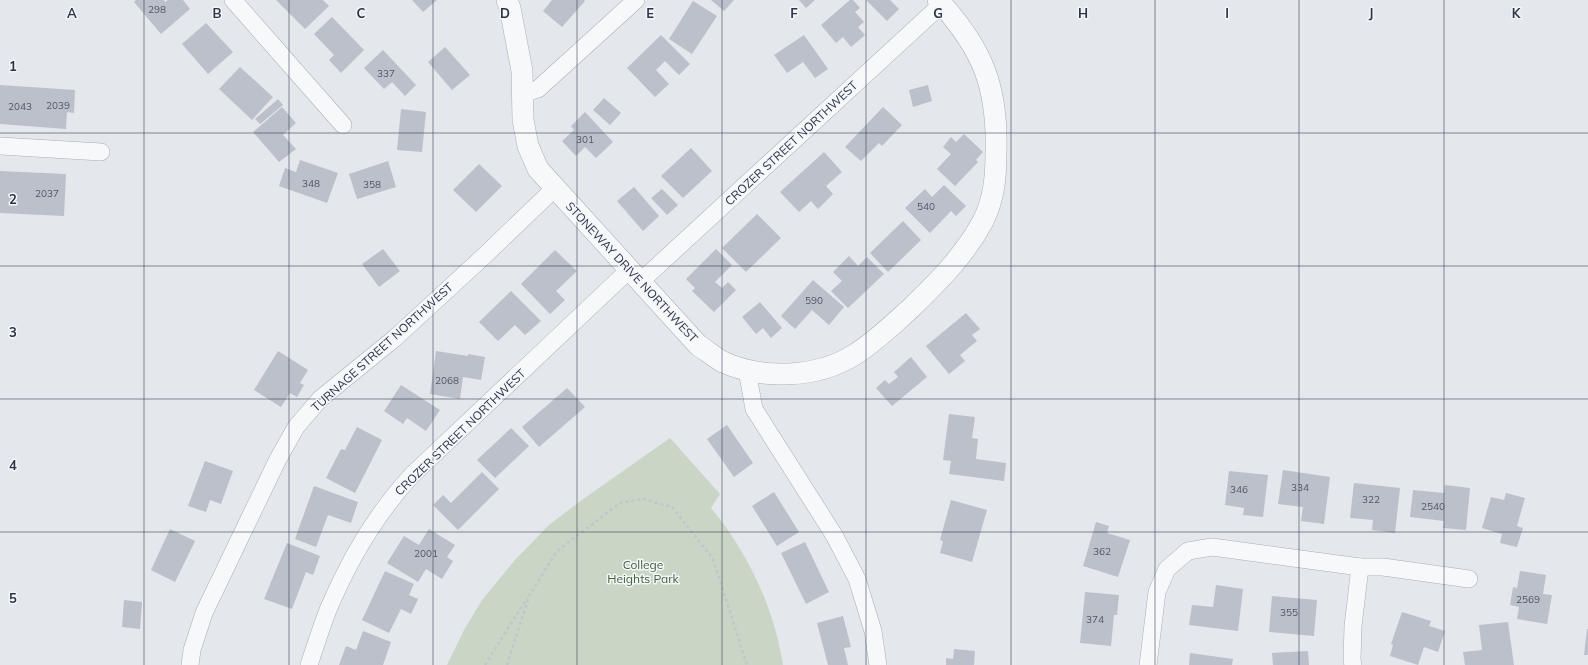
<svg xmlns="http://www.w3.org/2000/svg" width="1588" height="665" font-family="Mulish,sans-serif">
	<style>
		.green { fill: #c9d6c5 }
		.building { fill: #bbc0ca }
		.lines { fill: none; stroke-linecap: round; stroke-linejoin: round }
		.minor-casing { stroke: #a9aeb7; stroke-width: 18 }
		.tertiary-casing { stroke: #a9aeb7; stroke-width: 22 }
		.path { stroke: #c2c5cb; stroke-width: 2.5; stroke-dasharray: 3 3; stroke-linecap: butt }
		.minor { stroke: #f7f8fa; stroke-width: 17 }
		.tertiary { stroke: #f7f8fa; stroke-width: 21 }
		.grid { fill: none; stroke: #2b3445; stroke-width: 1; stroke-opacity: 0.55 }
		.labels { text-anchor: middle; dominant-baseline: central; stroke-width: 3; stroke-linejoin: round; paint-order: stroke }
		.number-label { font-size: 10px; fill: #4f5766 }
		.street-label { font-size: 12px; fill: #2b3445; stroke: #f4f6f9 }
		.park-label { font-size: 12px; fill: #3f6138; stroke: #f4f6f9 }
		.grid-label { font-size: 13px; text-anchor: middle; font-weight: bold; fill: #2b3445; stroke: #f4f6f9; stroke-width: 3; stroke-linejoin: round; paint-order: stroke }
	</style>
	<rect width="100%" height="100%" fill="#e4e7ec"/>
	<!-- green -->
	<path class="green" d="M 670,438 L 720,494 L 711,508 C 748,553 774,607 783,665 L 447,665 L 464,630 L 482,600 L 515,560 L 549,525 L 579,502 Z"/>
	<!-- building -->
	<g class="building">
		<path d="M 136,0 L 164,0 L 165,2 L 168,0 L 183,0 L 190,9 L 161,34 L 134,2 Z"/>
		<path d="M 276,0 L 323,0 L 329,6 L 305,29 Z"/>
		<path d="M 412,0 L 437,0 L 423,12 Z"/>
		<path d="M 552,0 L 584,0 L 585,1 L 562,27 L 543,11 Z"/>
		<path d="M 711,0 L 734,0 L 724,11 Z"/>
		<path d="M 799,0 L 815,0 L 806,8 Z"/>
		<path d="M 850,0 L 853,0 L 860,8 L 855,12 L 864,22 L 858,27 L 865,35 L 851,47 L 843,37 L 836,43 L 821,25 Z"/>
		<path d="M 866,0 L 890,0 L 899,9 L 887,21 Z"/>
		<path d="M 693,1 L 717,16 L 692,54 L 669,39 Z"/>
		<path d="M 332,17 L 364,50 L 341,73 L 329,60 L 334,55 L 314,34 Z"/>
		<path d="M 206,23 L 233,52 L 208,74 L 182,44 Z"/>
		<path d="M 661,35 L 690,64 L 679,75 L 665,61 L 656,70 L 669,84 L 655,97 L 627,68 Z"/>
		<path d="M 804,35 L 828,69 L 815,78 L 803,62 L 787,73 L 774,55 Z"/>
		<path d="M 445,47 L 470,75 L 452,90 L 428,62 Z"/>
		<path d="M 383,50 L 416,85 L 405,96 L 392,82 L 384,89 L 364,68 Z"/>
		<path d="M 240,67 L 273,97 L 252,120 L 219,89 Z"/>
		<path d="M 0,85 L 75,90 L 74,113 L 67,112 L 66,129 L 0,124 Z"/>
		<path d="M 928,85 L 932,101 L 913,107 L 909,90 Z"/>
		<path d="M 604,98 L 621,113 L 610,125 L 593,110 Z"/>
		<path d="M 278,99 L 283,105 L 260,124 L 255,119 Z"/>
		<path d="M 282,107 L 296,123 L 283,135 L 296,149 L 279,162 L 253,132 Z"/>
		<path d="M 883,107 L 902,125 L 882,146 L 879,143 L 861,161 L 845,147 Z"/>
		<path d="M 401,109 L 426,112 L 422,152 L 397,150 Z"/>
		<path d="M 585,112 L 613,142 L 596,158 L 585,147 L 576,156 L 562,141 L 574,130 L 571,126 Z"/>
		<path d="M 964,134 L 983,152 L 976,160 L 978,162 L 955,186 L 937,169 L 951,154 L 943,147 L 951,137 L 956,142 Z"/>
		<path d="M 691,148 L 712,171 L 683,198 L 661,176 Z"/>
		<path d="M 824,152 L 842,172 L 826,186 L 833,194 L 818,209 L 811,201 L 799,212 L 780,192 Z"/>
		<path d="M 300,160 L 338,173 L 327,203 L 279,186 L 285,168 L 296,172 Z"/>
		<path d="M 388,161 L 396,187 L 357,199 L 349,174 Z"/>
		<path d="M 479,164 L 502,186 L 476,212 L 453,190 Z"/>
		<path d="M 0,171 L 66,174 L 64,216 L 0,213 Z"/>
		<path d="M 944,185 L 966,206 L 956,216 L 951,211 L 930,233 L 905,208 L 925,189 L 932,197 Z"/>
		<path d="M 634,187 L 659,216 L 643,231 L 617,201 Z"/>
		<path d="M 662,189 L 678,205 L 667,215 L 651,198 Z"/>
		<path d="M 757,214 L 781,238 L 746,272 L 722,248 Z"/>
		<path d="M 903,221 L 921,240 L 888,272 L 870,253 Z"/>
		<path d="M 383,249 L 400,271 L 379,287 L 362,264 Z"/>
		<path d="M 716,249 L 732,265 L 715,282 L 722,288 L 728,282 L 736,290 L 714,312 L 692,291 L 695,288 L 686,279 Z"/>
		<path d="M 555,250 L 577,271 L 556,291 L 565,300 L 550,314 L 521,284 Z"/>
		<path d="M 849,256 L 858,266 L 867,257 L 884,274 L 848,308 L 831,291 L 842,281 L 833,272 Z"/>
		<path d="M 813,280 L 844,307 L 829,325 L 812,310 L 795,329 L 781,316 Z"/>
		<path d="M 511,291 L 541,321 L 525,335 L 515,325 L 498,341 L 479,322 Z"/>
		<path d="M 760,302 L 782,328 L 771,338 L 763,328 L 756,334 L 742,317 Z"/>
		<path d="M 966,313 L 980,329 L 972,335 L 977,341 L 960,355 L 965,361 L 949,374 L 926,346 Z"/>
		<path d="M 278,351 L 308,370 L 300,383 L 304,385 L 297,397 L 290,393 L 281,407 L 254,390 Z"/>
		<path d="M 436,351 L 468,356 L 468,354 L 485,357 L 481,380 L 463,377 L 460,399 L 430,394 Z"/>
		<path d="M 911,357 L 927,377 L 892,406 L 876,388 L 885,380 L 889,384 L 898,377 L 894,372 Z"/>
		<path d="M 401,385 L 440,410 L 426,431 L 407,418 L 403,424 L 384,411 Z"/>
		<path d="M 567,388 L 585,407 L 539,447 L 522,427 Z"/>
		<path d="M 949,414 L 975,417 L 972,438 L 978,439 L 976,459 L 1006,463 L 1004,481 L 949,474 L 951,461 L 943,460 Z"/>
		<path d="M 727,425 L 753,463 L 734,477 L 707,439 Z"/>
		<path d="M 357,427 L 382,440 L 355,493 L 326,478 L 341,449 L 345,450 Z"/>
		<path d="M 511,428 L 529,446 L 495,478 L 477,460 Z"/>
		<path d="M 205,461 L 233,471 L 221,504 L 210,500 L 206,512 L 188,506 Z"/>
		<path d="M 1283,470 L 1330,477 L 1324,524 L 1301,521 L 1303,507 L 1278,504 Z"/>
		<path d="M 1229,471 L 1268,475 L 1263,517 L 1243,515 L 1244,508 L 1225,505 Z"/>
		<path d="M 482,472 L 499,489 L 458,530 L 433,505 L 443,495 L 451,503 Z"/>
		<path d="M 1354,483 L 1400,488 L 1395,533 L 1372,530 L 1373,520 L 1350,518 Z"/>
		<path d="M 1445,485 L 1470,488 L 1466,530 L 1443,528 L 1444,521 L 1410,517 L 1413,490 L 1444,493 Z"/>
		<path d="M 314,486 L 358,502 L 351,523 L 328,515 L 316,547 L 295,539 Z"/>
		<path d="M 774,492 L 799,532 L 777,546 L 752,506 Z"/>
		<path d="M 1506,493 L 1525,498 L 1517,526 L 1523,528 L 1517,547 L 1500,543 L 1502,534 L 1482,528 L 1491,497 L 1504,500 Z"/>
		<path d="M 951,500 L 987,510 L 972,562 L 940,553 L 943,541 L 940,540 Z"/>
		<path d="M 1096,522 L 1109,526 L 1107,533 L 1130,540 L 1118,577 L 1083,566 Z"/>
		<path d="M 170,529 L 195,541 L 175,582 L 151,570 Z"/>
		<path d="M 429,529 L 455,545 L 447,557 L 453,561 L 442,579 L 426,569 L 418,582 L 387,563 L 404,536 L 419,545 Z"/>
		<path d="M 805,542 L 829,592 L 806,604 L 781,553 Z"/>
		<path d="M 287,543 L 320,556 L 313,575 L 306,572 L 292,609 L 264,599 Z"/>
		<path d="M 385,571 L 414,584 L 409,595 L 418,599 L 411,614 L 401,609 L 389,633 L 362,620 Z"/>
		<path d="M 1520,571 L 1546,575 L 1543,594 L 1552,595 L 1547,624 L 1517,619 L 1519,607 L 1510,605 L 1513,587 L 1517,588 Z"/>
		<path d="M 1216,585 L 1243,589 L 1238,631 L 1189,625 L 1192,605 L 1213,607 Z"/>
		<path d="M 1085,592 L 1119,595 L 1117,615 L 1114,615 L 1111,646 L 1080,643 Z"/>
		<path d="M 1272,596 L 1317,600 L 1314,636 L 1269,632 Z"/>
		<path d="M 124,600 L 142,602 L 140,629 L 122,627 Z"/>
		<path d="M 1402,612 L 1431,621 L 1429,626 L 1445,631 L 1438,652 L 1424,647 L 1418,665 L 1390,656 L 1393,645 L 1391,644 Z"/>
		<path d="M 843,616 L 851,647 L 844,648 L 848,665 L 828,665 L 817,623 Z"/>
		<path d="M 1508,622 L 1514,665 L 1465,665 L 1463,652 L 1482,650 L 1479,625 Z"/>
		<path d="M 1587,629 L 1588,629 L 1588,655 L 1584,655 Z"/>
		<path d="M 363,631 L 391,642 L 383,665 L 339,665 L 346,646 L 356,650 Z"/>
		<path d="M 954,649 L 975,651 L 974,665 L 946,665 L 946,658 L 953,659 Z"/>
		<path d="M 1308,651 L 1309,665 L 1273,665 L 1272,653 Z"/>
		<path d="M 1190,653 L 1233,659 L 1232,665 L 1189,665 Z"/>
	</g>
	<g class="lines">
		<defs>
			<g id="minor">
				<path d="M 233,0 L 343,125"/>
				<path d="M 522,94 L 538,89 L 636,0"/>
				<path d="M 0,146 L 101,152"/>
				<path d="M 640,282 L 942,4"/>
				<path d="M 747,370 L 754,409 L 834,535 L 857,579 L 873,631 L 878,665"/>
				<path d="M 190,665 L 192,650 L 204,613 L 277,461 L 296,427 L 320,399 L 395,338 L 483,257 L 555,188"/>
				<path d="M 309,665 C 315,647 321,628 328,610 C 348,562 377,513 412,475 L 629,270"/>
				<path d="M 1148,665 L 1157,592 L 1167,569 L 1188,551 L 1212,547 L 1360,567 L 1383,567 L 1469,579"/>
				<path d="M 1353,665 L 1352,660 L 1353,626 L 1360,567"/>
			</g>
			<path id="tertiary" d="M 507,0 L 510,8 L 522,71 L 523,120 L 528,146 L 538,169 L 698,345 C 706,350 714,357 723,362 C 763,380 817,378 854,355 C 875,342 892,325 910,309 C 938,282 965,255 983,221 C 994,199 996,177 996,153 C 998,87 983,49 938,0"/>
		</defs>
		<!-- minor casing -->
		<use href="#minor" class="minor-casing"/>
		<!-- tertiary casing -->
		<use href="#tertiary" class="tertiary-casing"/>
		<!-- path -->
		<g class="path">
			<path d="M 485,665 L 527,598"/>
			<path d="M 507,665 L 529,596 L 557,551 L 620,503 L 643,499 L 672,507 L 713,559 L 747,665"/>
		</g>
		<!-- minor -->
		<use href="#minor" class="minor"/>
		<!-- tertiary -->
		<use href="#tertiary" class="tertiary"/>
	</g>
	<!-- grid -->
	<path class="grid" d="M 144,0 L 144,665M 289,0 L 289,665M 433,0 L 433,665M 577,0 L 577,665M 722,0 L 722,665M 866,0 L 866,665M 1011,0 L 1011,665M 1155,0 L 1155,665M 1299,0 L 1299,665M 1444,0 L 1444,665M 0,133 L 1588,133M 0,266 L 1588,266M 0,399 L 1588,399M 0,532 L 1588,532"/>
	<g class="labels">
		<!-- number labels -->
		<g class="number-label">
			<text x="157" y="9">298</text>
			<text x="386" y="73">337</text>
			<text x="58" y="105">2039</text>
			<text x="20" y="106">2043</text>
			<text x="585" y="139">301</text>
			<text x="311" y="183">348</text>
			<text x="372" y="184">358</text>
			<text x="47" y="193">2037</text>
			<text x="926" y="206">540</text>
			<text x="814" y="300">590</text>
			<text x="447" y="380">2068</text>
			<text x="1300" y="487">334</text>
			<text x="1239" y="489">346</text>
			<text x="1371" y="499">322</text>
			<text x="1433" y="506">2540</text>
			<text x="1102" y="551">362</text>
			<text x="426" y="553">2001</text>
			<text x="1528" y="599">2569</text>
			<text x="1289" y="612">355</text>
			<text x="1095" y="619">374</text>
		</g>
		<!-- street labels -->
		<g class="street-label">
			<text transform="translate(791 143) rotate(-43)">CROZER STREET NORTHWEST</text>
			<text transform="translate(632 272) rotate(47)">STONEWAY DRIVE NORTHWEST</text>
			<text transform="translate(382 347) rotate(-42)">TURNAGE STREET NORTHWEST</text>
			<text transform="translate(460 432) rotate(-44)">CROZER STREET NORTHWEST</text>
		</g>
		<!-- park labels -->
		<g class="park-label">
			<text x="643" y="564">College<tspan x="643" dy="14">Heights Park</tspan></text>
		</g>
	</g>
	<g class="grid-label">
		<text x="72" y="18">A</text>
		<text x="217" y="18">B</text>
		<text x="361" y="18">C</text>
		<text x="505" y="18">D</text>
		<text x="650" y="18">E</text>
		<text x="794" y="18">F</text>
		<text x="938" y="18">G</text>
		<text x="1083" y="18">H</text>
		<text x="1227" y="18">I</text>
		<text x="1371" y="18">J</text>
		<text x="1516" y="18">K</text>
		<text x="13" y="71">1</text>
		<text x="13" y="204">2</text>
		<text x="13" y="337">3</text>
		<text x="13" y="470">4</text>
		<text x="13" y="603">5</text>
	</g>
</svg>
